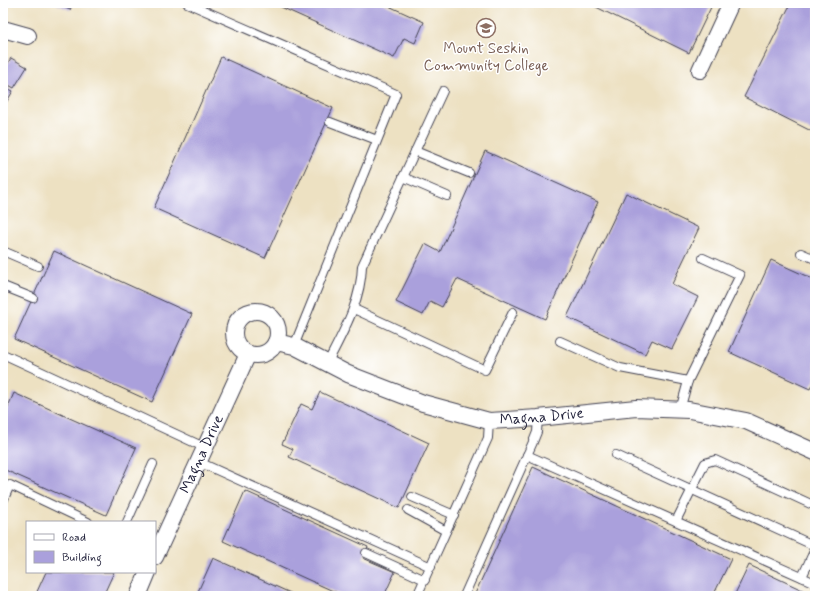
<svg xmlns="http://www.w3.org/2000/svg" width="818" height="599" font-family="Mynerve,sans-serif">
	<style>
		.building { fill: #aaa0dc }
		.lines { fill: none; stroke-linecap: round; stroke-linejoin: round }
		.lane-casing { stroke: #403f4f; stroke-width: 10 }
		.street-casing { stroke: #403f4f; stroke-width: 18 }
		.lane { stroke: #fff; stroke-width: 8 }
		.street { stroke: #fff; stroke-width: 16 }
		.labels { text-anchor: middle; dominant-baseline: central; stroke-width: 3; stroke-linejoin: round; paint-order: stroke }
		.education-label { font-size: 15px; fill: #785e54; stroke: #fff }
		.street-label { font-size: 15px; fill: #22223b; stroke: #fff }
	</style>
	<rect width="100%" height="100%" fill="#fff"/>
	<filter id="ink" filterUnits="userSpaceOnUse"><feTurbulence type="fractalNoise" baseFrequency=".025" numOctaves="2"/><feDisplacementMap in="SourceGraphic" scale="8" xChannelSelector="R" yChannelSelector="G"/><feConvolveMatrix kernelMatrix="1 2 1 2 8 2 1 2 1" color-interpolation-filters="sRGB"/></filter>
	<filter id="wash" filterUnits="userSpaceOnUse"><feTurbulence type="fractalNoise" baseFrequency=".012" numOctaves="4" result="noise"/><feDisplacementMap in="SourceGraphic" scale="16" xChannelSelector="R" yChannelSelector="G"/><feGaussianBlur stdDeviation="0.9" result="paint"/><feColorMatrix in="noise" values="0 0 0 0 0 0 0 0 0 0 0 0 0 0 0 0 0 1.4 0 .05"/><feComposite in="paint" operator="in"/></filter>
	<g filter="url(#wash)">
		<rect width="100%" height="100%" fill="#ede1c2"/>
		<g id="blocks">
			<!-- building -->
			<g class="building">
				<path d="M 55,3 L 73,3 L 70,10 Z"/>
				<path d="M 272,3 L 382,3 L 424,22 L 415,43 L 404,38 L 394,58 Z"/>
				<path d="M 588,3 L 713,3 L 689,53 Z"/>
				<path d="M 791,3 L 815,3 L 815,133 L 744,97 Z"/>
				<path d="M 221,57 L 333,108 L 265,258 L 154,208 Z"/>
				<path d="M 11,58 L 27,67 L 14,88 L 3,82 L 3,71 Z"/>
				<path d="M 3,86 L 13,91 L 3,108 Z"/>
				<path d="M 485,151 L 598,202 L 545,319 L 457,279 L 442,307 L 430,301 L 423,315 L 396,302 L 425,244 L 440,252 Z"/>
				<path d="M 626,193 L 699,228 L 672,284 L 698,297 L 672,349 L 652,340 L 645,354 L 567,317 Z"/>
				<path d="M 54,251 L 192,314 L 152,402 L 14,339 Z"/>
				<path d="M 771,260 L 815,280 L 815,379 L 810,389 L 729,352 Z"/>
				<path d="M 320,392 L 429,443 L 399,508 L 289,457 L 293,449 L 282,444 L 301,404 L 312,409 Z"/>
				<path d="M 14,393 L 136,448 L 106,515 L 3,469 L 3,418 Z"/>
				<path d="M 533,467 L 731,559 L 713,596 L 474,596 Z"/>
				<path d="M 245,491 L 368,547 L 363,558 L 395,572 L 384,596 L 344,596 L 223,541 Z"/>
				<path d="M 213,558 L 297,596 L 196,596 Z"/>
				<path d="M 749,565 L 815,596 L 734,596 Z"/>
				<path d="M 46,572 L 114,572 L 103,596 L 35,596 Z"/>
			</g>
		</g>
	</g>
	<g filter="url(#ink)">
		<use href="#blocks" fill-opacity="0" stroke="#403f4f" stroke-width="1"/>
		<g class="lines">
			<defs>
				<g id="lane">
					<path d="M 187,3 L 396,94 L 294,346"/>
					<path d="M 330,122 L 377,140"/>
					<path d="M 415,151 L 469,173"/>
					<path d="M 403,177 L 447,196"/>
					<path d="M 3,251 L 38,266"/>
					<path d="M 801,253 L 815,259"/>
					<path d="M 3,286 L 33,298"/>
					<path d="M 354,309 L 485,370 L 513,312"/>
					<path d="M 560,341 L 620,368 L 688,381"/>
					<path d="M 3,354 L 206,448"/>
					<path d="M 327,364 C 343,332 361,302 362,266 L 443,91"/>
					<path d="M 680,410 L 688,381 L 740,275 L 703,258"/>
					<path d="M 527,455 L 815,583"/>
					<path d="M 616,455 L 815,546"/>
					<path d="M 199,462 L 431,567"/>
					<path d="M 412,497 L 454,515"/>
					<path d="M 3,501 L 10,485 L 88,522"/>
					<path d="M 408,510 L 446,531"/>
					<path d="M 676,521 L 705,463 L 715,460 L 815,506"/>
					<path d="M 127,522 L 153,464"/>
					<path d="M 366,553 L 425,580"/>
					<path d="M 802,577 L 815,549"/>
					<path d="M 417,596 L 488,438 L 489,421"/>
					<path d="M 464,596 L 533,442 L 537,432 L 538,418"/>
				</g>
				<g id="street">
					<path d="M 3,29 L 28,36"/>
					<path d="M 700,70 L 731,3"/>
					<circle cx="256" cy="333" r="22"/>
					<path id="s1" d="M 276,342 L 294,346 L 348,374 L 423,403 L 489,421 L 538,418 L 636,408 L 689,410 L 746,421 L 815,452"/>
					<path id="s2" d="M 155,557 L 248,354"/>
					<path d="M 138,596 L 148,572"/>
				</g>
			</defs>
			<!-- lane casing -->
			<use href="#lane" class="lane-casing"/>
			<!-- street casing -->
			<use href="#street" class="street-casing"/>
			<!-- lane -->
			<use href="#lane" class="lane"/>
			<!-- street -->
			<use href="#street" class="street"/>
		</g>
	</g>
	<!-- icons -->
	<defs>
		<symbol id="school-ring" viewBox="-11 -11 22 22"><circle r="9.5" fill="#fff" stroke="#8d6e63" stroke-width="1.5"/><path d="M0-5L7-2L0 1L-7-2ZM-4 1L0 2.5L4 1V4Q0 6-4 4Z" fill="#8d6e63"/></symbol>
	</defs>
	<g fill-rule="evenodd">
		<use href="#school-ring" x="475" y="17" width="22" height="22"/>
	</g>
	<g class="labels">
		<!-- education labels -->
		<g class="education-label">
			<text x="486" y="49">Mount Seskin<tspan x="486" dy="17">Community College</tspan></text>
		</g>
		<!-- street labels -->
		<g class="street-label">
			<text stroke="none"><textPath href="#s1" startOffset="281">Magna Drive</textPath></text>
			<text stroke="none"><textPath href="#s2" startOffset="113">Magna Drive</textPath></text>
		</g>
	</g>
	<!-- margin -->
	<rect width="818" height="599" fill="none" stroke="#fff" stroke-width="16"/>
	<!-- legend -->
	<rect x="26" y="521" width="130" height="52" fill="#ffffff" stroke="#a7a7b1"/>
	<rect x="34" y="534" width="20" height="6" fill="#ffffff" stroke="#a7a7b1"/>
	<text x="62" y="541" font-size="12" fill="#22223b">Road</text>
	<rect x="34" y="551" width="20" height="12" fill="#aaa0dc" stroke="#a7a7b1"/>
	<text x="62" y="561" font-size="12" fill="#22223b">Building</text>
</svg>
